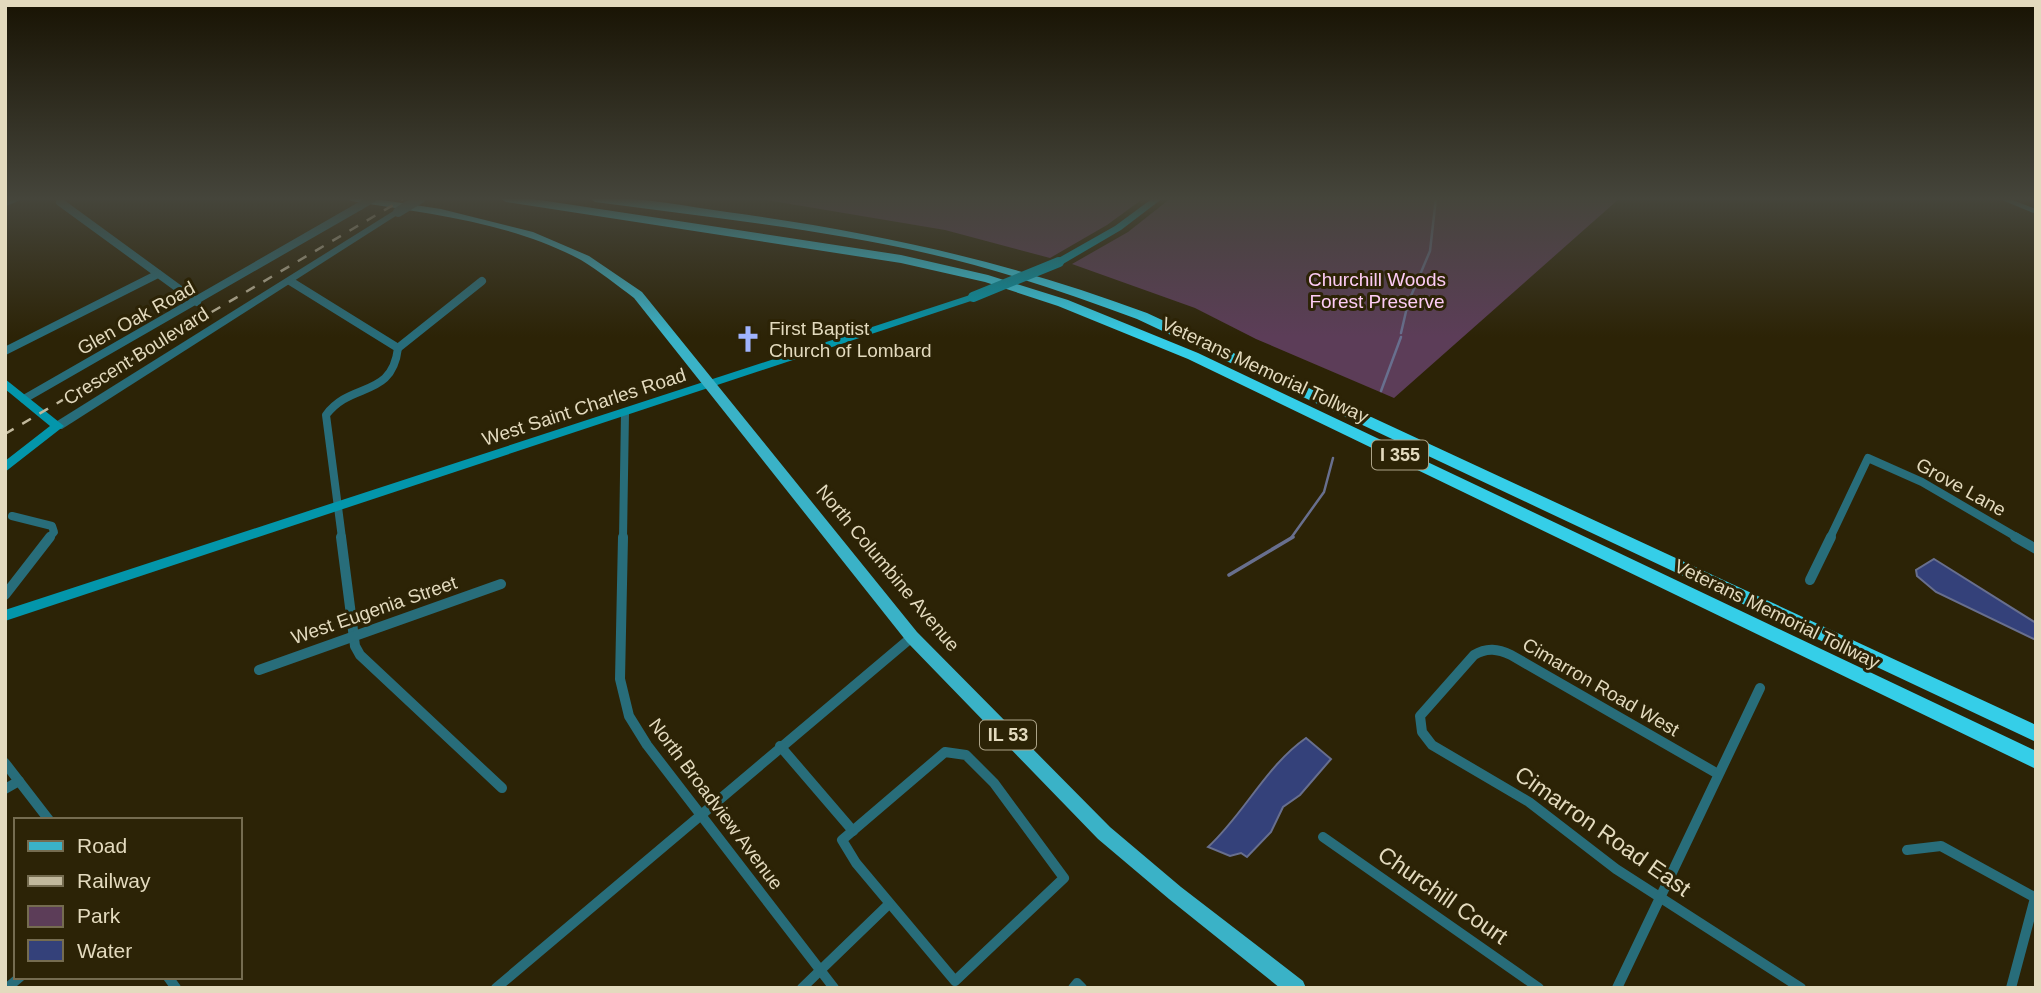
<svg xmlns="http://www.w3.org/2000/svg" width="2041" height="993" font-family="Helvetica,sans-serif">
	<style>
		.green { fill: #5c3d58 }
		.water { fill: #34417a; stroke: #686f8e; stroke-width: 2 }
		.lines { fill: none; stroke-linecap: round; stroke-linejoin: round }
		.stream-far1 { stroke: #686f8e; stroke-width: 2.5 }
		.stream { stroke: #686f8e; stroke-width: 3.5 }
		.minor-far1 { stroke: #286d7a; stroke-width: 8 }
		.minor { stroke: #286d7a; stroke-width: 10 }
		.tertiary { fill: #286d7a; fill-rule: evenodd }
		.secondary { fill: #0396ab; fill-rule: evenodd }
		.primary { fill: #3ab2c7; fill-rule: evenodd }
		.motorway { fill: #35cee8; fill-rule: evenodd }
		.rail { stroke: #c1b89c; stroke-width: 2.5; stroke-dasharray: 10 10; stroke-linecap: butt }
		.minor-bridge { stroke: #286d7a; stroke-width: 8 }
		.tertiary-bridge { stroke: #286d7a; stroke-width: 10 }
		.secondary-bridge { stroke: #0396ab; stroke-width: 10 }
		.labels { text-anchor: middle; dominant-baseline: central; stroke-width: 6; stroke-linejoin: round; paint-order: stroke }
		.shield { fill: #2c2306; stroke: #aca387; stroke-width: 2 }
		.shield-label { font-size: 18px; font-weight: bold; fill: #e3dabe }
		.park-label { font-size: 19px; fill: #fdccf5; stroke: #2c2306 }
		.street-label { font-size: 19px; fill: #e3dabe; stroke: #2c2306 }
		.poi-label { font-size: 19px; fill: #e3dabe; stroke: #2c2306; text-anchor: start }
		.near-street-label { font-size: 23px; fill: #e3dabe; stroke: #2c2306 }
	</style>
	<rect width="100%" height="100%" fill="#2c2306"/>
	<!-- green -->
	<g class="green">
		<path d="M 754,198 L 1144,198 L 1107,225 L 1050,258 L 945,230 Z"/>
		<path d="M 1171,198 L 1620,198 L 1394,398 L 1256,339 L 1195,308 L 1072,264 L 1128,232 Z"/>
	</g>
	<!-- water -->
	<g class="water">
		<path d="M 1934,559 L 2036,623 L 2036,640 L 1936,592 L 1917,576 L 1916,570 Z"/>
		<path d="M 1306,738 L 1331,759 L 1300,795 L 1283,807 L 1271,832 L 1247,857 L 1241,853 L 1230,856 L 1208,847 C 1244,814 1266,766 1306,738 Z"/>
	</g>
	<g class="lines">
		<!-- stream-far1 -->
		<g class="stream-far1">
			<path d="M 1401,333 L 1408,303 L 1430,251 L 1436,198"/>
			<path d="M 1381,391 L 1401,337"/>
			<path d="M 1291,538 L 1324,492 L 1333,458"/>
		</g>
		<!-- stream -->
		<path class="stream" d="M 1229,575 L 1293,537"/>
		<!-- minor-far1 -->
		<g class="minor-far1">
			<path d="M 5,202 L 15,198"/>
			<path d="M 60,202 L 197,302"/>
			<path d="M 290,281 L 398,348 C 392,399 351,381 326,415 L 342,538"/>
			<path d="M 398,348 L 482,281"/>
			<path d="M 5,351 L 158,274"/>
			<path d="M 24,399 L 360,206"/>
			<path d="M 12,516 L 52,526 L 54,532 L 49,538"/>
			<path d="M 623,538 L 625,413"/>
			<path d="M 1830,538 L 1868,458 L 1922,482 L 2018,538"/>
		</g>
		<!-- minor -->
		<g class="minor">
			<path d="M 341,537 L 355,646 L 360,655 L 502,788"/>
			<path d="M 623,537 L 620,679 L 629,716 L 647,745 L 834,988"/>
			<path d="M 2015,537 L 2036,549"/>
			<path d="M 1810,580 L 1831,537"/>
			<path d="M 5,595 L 50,537"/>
			<path d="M 259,670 L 501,584"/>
			<path d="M 780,746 L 853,831"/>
			<path d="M 945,752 L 966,755 L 994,783 L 1064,878 L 955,981 L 856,863 L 842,840 Z"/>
			<path d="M 5,763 L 49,820"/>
			<path d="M 1718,774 L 1511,655 C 1498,649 1487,647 1474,655 L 1420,716 L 1422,732 L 1432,745 L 1529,802 L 1616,869 L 1801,988"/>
			<path d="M 5,789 L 19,781"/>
			<path d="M 1323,837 L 1539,988"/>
			<path d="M 1907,850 L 1941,846 L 2036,898"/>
			<path d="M 168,977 L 176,988"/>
			<path d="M 7,988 L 20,977"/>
			<path d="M 496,988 L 912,637"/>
			<path d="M 802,988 L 889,904"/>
			<path d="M 1073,988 L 1077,983 L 1082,988"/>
			<path d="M 1617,988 L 1760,688"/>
			<path d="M 2011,988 L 2035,898"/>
		</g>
		<!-- tertiary -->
		<g class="tertiary">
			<path d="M 1997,198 L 2007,198 L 2036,209 L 2036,214 Z"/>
			<path d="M 395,210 L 401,210 L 402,212 L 62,429 L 54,429 L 53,426 L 54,423 Z"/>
		</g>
		<!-- secondary -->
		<g class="secondary">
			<path d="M 1153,198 L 1163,198 L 1121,230 L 1063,264 L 1055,264 L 1055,260 L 1115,226 Z"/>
			<path d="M 973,294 L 977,295 L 977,299 L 5,621 L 5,610 Z"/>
			<path d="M 5,379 L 64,426 L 5,472 L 5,461 L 50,426 L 5,389 Z"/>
		</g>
		<!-- primary -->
		<path class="primary" d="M 346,198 L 369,198 L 441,209 L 533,232 L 589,256 L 642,292 L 917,632 L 1110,827 L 1181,887 L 1303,981 L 1306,988 L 1280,988 L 1169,899 L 1098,839 L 907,642 L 634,298 C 617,285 599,271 581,260 C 511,222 428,214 351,201 Z"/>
		<!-- motorway -->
		<g class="motorway">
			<path d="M 500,198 L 527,198 L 901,255 L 988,275 L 1068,300 L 1198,353 L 2036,751 L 2036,769 L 1188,359 L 1058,306 L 985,282 L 901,263 L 506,202 Z"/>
			<path d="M 589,198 C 634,195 682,206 727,212 C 874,232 1007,261 1147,313 L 2036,725 L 2036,742 L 1137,319 C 1069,294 1001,270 930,254 C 820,229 707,217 595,202 Z"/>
		</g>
		<!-- rail -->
		<path class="rail" d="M 5,434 L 405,198"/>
		<!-- minor-bridge -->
		<path class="minor-bridge" d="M 360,206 L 373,198"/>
		<!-- tertiary-bridge -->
		<path class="tertiary-bridge" d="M 398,212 L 421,198"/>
		<!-- secondary-bridge -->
		<path class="secondary-bridge" d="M 973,297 L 1059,262"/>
	</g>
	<!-- sky -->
	<linearGradient id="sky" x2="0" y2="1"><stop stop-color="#181303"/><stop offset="0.59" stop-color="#45453b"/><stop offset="1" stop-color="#45453b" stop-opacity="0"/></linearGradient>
	<rect width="2041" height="337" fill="url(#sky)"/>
	<!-- icons -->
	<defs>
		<symbol id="church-bare" viewBox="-9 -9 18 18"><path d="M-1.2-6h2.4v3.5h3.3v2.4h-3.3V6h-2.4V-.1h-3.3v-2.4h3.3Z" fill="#9fb3fd" stroke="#2c2306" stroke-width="2.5" paint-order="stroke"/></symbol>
	</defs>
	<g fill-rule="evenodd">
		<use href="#church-bare" x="729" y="320" width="38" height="38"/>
	</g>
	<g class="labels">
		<!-- shield labels -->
		<g class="shield">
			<rect x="1372" y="440.5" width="56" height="29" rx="5"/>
			<rect x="980" y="720.5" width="56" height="29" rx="5"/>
		</g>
		<g class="shield-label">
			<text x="1400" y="455">I 355</text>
			<text x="1008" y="735">IL 53</text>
		</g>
		<!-- park labels -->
		<g class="park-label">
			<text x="1377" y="279">Churchill Woods<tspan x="1377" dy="22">Forest Preserve</tspan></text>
		</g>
		<!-- street labels -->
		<g class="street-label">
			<text transform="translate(136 318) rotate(-29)">Glen Oak Road</text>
			<text transform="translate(136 356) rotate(-32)">Crescent Boulevard</text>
			<text transform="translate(1265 370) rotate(25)">Veterans Memorial Tollway</text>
			<text transform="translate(584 407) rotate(-18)">West Saint Charles Road</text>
			<text transform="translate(1961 487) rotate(29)">Grove Lane</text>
			<text transform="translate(888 568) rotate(50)">North Columbine Avenue</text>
			<text transform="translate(374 610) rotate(-19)">West Eugenia Street</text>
			<text transform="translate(1777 614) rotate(26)">Veterans Memorial Tollway</text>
			<text transform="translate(1601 687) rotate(30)">Cimarron Road West</text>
			<text transform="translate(716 804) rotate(53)">North Broadview Avenue</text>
		</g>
		<!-- poi labels -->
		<g class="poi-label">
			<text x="769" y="328">First Baptist<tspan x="769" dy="22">Church of Lombard</tspan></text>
		</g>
		<!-- near-street labels -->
		<g class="near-street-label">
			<text transform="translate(1603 831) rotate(35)">Cimarron Road East</text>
			<text transform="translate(1443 895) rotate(35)">Churchill Court</text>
		</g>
	</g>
	<!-- border -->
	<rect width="2041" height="993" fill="none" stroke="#e3dabe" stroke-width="14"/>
	<!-- legend -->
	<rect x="14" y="818" width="228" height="161" fill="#2c2306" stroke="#756c50" stroke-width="2"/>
	<rect x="28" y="841" width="35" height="10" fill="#3ab2c7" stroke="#756c50" stroke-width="2"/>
	<text x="77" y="853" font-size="21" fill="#e3dabe">Road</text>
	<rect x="28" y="876" width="35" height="10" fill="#c1b89c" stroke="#756c50" stroke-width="2"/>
	<text x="77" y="888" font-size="21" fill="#e3dabe">Railway</text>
	<rect x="28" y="906" width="35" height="21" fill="#5c3d58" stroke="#756c50" stroke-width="2"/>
	<text x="77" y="923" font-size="21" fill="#e3dabe">Park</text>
	<rect x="28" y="940" width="35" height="21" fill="#34417a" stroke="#756c50" stroke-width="2"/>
	<text x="77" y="958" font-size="21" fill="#e3dabe">Water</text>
</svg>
